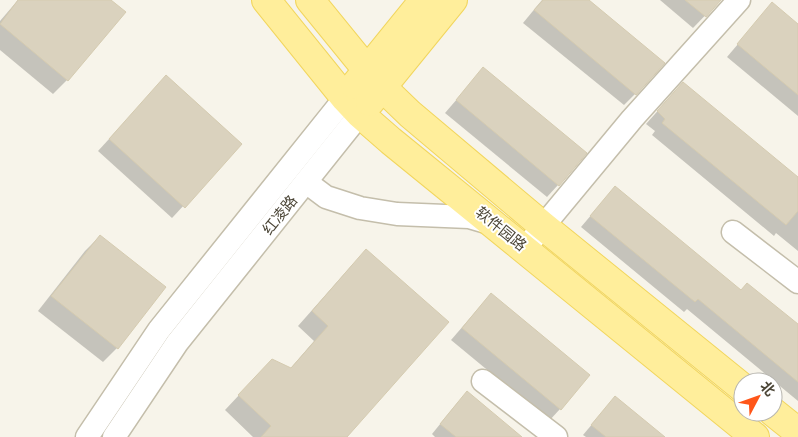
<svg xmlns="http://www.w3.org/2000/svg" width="798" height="437" font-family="'Nunito Sans','Noto Sans SC',sans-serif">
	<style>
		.shadow { fill: #0003 }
		.building { fill: #dad2be; stroke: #d5cbb0 }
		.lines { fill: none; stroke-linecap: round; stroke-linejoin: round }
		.minor-casing { stroke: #c4beab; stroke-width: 25 }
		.major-casing { stroke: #f2d65d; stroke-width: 30 }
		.minor { stroke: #fff; stroke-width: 22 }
		.major { stroke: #ffee9b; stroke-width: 28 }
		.labels { text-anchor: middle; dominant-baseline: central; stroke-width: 4; stroke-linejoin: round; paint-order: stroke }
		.street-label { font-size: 15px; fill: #4c4637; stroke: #fff }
	</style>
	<rect width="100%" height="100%" fill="#f7f4ea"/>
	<!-- shadow -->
	<g class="shadow">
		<path d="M 18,0 L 110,0 L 67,80 L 53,94 L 0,50 L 0,21 Z"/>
		<path d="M 542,0 L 587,0 L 635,94 L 624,105 L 523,23 Z"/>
		<path d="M 660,0 L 720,0 L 693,28 Z"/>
		<path d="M 772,4 L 798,25 L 798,116 L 727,57 Z"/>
		<path d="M 483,69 L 558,185 L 547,197 L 445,113 Z"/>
		<path d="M 155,89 L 241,144 L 172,218 L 98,151 Z"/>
		<path d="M 672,95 L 798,178 L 798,251 L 776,233 L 774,236 L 652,135 L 655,131 L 646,124 Z"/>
		<path d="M 615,187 L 741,291 L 798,326 L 798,401 L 687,309 L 684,312 L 581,227 Z"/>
		<path d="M 100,236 L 117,348 L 103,362 L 38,311 L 85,251 Z"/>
		<path d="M 352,265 L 346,437 L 253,437 L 225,410 L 258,375 L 290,369 L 314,341 L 298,326 Z"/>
		<path d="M 491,294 L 560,409 L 549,421 L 451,340 Z"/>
		<path d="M 615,397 L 663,437 L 586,437 L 583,435 Z"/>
		<path d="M 458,402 L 520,437 L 435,437 L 432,434 Z"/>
	</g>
	<!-- building -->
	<g class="building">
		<path d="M 18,0 L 111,0 L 126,12 L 68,81 L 0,24 Z"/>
		<path d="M 543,0 L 589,0 L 665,63 L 636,95 L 534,10 Z"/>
		<path d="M 685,0 L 721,0 L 706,17 Z"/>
		<path d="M 772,2 L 798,24 L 798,95 L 737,44 Z"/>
		<path d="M 483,67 L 587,153 L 559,186 L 456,100 Z"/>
		<path d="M 166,75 L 242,144 L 185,208 L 109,139 Z"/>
		<path d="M 683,82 L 798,177 L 798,211 L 786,225 L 662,123 L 665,119 L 657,111 Z"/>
		<path d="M 615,186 L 741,290 L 747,283 L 798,324 L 798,382 L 698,299 L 695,302 L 590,216 Z"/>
		<path d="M 100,235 L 166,287 L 118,349 L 51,296 Z"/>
		<path d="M 366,249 L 449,322 L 347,437 L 261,437 L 271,426 L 238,395 L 272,359 L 291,368 L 328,326 L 312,311 Z"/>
		<path d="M 491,293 L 590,375 L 561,410 L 462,328 Z"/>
		<path d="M 467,391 L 522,437 L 456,437 L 440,424 Z"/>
		<path d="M 615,396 L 665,437 L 606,437 L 591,425 Z"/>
	</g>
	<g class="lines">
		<defs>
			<g id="minor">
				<path d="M 306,182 L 326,197 L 360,208 L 397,214 L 469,217 L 493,224"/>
				<path d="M 733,232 L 798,282"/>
				<path d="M 525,248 L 632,119 L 739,0"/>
				<path d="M 483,381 L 556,437"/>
				<path d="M 87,437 L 159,330 L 345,98"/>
				<path d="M 114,437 L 177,343 L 360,114"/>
			</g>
			<g id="major">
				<path d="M 266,0 L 345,98 L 360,114 L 391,141 L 755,437"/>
				<path d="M 310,0 L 367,70 L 382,87 L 410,114 L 543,226 L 743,388"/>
				<path d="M 355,85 L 424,0"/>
				<path d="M 370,102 L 453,0"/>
				<path d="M 773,412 L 798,432"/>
			</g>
		</defs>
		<!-- minor casing -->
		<use href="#minor" class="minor-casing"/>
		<!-- major casing -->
		<use href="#major" class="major-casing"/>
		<!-- minor -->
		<use href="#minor" class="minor"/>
		<!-- major -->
		<use href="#major" class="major"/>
	</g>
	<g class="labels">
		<!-- street labels -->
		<g class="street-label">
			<text transform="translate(280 215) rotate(-51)">红凌路</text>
			<text transform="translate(501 229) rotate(39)">软件园路</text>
		</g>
	</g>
	<!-- north arrow -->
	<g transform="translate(758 397) rotate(49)"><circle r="24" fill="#ffffff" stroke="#b7b5af"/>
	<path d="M0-4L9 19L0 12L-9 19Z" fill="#ff5619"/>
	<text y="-8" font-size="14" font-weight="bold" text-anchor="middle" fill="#4c4637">北</text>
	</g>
</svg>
